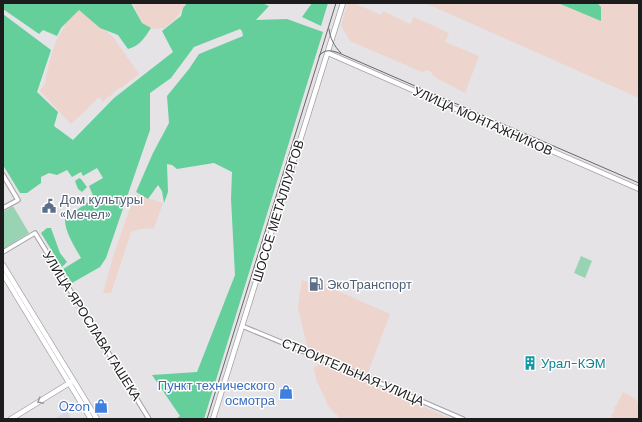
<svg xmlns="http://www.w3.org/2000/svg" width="642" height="422" font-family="'DM Sans',sans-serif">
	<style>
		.industrial { fill: #edd4cd }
		.built { fill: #dcd6df }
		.green { fill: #98d4b3 }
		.forest { fill: #65cf9c }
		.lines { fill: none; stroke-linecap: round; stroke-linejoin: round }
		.minor-casing { stroke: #a2a0a3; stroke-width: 5.5 }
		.major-casing { stroke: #a2a0a3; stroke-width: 6 }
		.minor { stroke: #fff; stroke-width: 3.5 }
		.major { stroke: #fff; stroke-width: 4.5 }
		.tram { stroke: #686769; stroke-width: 1 }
		.oneway { stroke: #999 }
		.labels { text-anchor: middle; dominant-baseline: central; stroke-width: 3; stroke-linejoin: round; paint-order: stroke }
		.street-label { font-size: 13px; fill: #1d1c1d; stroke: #fff }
		.service-label { font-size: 13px; fill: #4e5e75; stroke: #fff; text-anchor: start }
		.culture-label { font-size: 13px; fill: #0d838f; stroke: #fff; text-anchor: start }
		.shop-label { font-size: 13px; fill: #366cbe; stroke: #fff; text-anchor: end }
	</style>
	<rect width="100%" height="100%" fill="#e5e3e6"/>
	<!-- industrial -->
	<g class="industrial">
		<path d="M 133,3 L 186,3 L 175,20 L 164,28 L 154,29 L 143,25 Z"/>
		<path d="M 348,3 L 354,3 L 381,15 L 383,11 L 410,24 L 414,17 L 449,33 L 445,42 L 479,56 L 465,93 L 433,76 L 432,73 L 428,70 L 422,72 L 350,41 L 341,25 Z"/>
		<path d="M 424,3 L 639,3 L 639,98 L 432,6 Z"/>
		<path d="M 76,6 L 113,37 L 139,74 L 121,88 L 120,87 L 109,97 L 107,97 L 103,102 L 100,98 L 98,98 L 71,124 L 40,91 L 45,83 L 49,63 L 56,41 Z"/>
		<path d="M 135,194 L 163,203 L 154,228 L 140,229 L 131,232 L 111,293 L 103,293 L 113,257 Z"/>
		<path d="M 302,280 L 311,283 L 313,280 L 390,314 L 367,375 L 309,351 L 305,338 L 298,307 Z"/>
		<path d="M 320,363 L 452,419 L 341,419 L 329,407 L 316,379 L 314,368 Z"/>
		<path d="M 623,392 L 636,399 L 639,406 L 639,419 L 615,419 L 611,416 L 615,411 L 614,407 L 616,406 Z"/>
	</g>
	<!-- built -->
	<path class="built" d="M 67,411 L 71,419 L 54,419 Z"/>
	<!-- green -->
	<g class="green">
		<path d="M 13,206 L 29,233 L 3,249 L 3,212 Z"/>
		<path d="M 581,256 L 592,261 L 585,278 L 574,273 Z"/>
	</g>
	<!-- forest -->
	<g class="forest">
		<path d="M 3,3 L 131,3 L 142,23 L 151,28 C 145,37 140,46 128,49 L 118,35 L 100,28 L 79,10 L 61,28 L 57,36 L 43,30 L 39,34 L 3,9 Z"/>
		<path d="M 187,3 L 262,3 L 269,6 L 256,20 L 287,19 L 323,32 L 204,419 L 176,419 L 180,416 L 152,375 L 197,372 L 235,275 L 231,199 L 232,172 L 214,163 L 177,169 L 172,165 L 167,164 L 168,192 L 164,203 L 162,191 L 158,185 L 148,199 L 136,192 L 153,153 L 169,123 L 167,96 L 189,69 L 199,54 L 243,36 L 242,31 L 240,29 L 194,47 L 171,78 L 150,93 L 150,130 L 106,258 L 100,267 L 72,283 L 63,269 L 81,258 C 75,247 64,231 65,218 L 94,198 L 89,186 L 103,178 L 97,168 L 83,176 L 81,172 L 72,177 L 67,170 L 57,175 L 49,173 L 41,177 L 41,183 L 27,193 L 20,193 L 3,165 L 3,14 L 51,50 L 37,92 L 58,112 L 54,126 L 73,140 L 114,98 L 173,52 L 162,31 L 181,16 L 183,8 Z"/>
		<path d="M 312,3 L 328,3 L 321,26 L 302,17 Z"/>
		<path d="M 558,3 L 597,3 L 601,7 L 601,21 Z"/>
		<path d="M 79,178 L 81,179 L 87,187 L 82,192 L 78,189 L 75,181 Z"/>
		<path d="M 47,228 L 51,228 L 60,253 L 67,262 L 62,267 L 41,233 Z"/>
	</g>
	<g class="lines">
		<defs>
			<g id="minor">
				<path d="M 3,175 L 18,200 L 3,208"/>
				<path d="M 3,252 L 35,233 L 149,419"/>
				<path d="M 242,326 L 375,381 L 463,419"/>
			</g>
			<g id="major">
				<path d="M 328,53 L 639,189"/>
				<path d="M 3,265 L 97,419"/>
				<path d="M 3,274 L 91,419"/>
				<path d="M 11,419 L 71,382"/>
				<path d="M 213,419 L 343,3"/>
			</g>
		</defs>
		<!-- minor casing -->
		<use href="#minor" class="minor-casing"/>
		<!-- major casing -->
		<use href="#major" class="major-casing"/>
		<!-- minor -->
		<use href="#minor" class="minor"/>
		<!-- major -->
		<use href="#major" class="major"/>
		<!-- tram -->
		<g class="tram">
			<path d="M 329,29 C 330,38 334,46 341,53"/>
			<path d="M 319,56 C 324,49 331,50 339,53 L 639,183"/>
			<path d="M 207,419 L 336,3"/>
		</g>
	</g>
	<!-- one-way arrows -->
	<defs><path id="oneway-chevron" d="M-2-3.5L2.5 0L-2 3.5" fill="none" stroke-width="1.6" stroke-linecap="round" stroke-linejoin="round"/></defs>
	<use class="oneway" href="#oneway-chevron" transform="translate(40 401) rotate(149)"/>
	<!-- icons -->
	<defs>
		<symbol id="civic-bare" viewBox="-9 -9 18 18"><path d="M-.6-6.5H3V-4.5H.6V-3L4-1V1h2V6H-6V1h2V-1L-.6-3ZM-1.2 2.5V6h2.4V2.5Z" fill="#5c6f8a" stroke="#fff" stroke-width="2.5" paint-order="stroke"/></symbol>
		<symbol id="fuel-bare" viewBox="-9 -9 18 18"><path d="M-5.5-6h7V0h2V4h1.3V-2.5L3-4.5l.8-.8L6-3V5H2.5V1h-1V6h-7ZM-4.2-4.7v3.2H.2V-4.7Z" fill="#5c6f8a" stroke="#fff" stroke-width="2.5" paint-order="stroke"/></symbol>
		<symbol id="building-bare" viewBox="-9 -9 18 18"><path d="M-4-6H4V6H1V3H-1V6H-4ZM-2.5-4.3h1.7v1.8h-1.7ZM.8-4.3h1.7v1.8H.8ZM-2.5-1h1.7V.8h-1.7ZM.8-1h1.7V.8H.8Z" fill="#0f9aa8" stroke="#fff" stroke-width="2.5" paint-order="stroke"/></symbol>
		<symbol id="shop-bare" viewBox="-9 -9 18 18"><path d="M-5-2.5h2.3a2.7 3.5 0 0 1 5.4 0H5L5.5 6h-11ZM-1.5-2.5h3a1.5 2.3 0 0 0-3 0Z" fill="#3f7fe0" stroke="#fff" stroke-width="2.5" paint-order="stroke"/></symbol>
	</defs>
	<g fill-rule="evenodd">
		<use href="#civic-bare" x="39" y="196" width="20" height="20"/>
		<use href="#fuel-bare" x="306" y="274" width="20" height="20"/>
		<use href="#building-bare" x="520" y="353" width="20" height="20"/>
		<use href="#shop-bare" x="276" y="382" width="20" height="20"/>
		<use href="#shop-bare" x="91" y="396" width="20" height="20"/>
	</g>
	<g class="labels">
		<!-- street labels -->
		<g class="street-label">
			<text transform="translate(483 121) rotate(24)">УЛИЦА МОНТАЖНИКОВ</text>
			<text transform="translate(278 211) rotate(-73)">ШОССЕ МЕТАЛЛУРГОВ</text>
			<text transform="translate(92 326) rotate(58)">УЛИЦА ЯРОСЛАВА ГАШЕКА</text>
			<text transform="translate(353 372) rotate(23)">СТРОИТЕЛЬНАЯ УЛИЦА</text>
		</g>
		<!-- service labels -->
		<g class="service-label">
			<text x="60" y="199">Дом культуры<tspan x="60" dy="15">«Мечел»</tspan></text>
			<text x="327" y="284">ЭкоТранспорт</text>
		</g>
		<!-- culture labels -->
		<g class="culture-label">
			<text x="541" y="363">Урал-КЭМ</text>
		</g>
		<!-- shop labels -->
		<g class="shop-label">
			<text x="275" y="385">Пункт технического<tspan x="275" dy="15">осмотра</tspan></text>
			<text x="90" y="406">Ozon</text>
		</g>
	</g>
	<!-- border -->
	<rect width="642" height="422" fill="none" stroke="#1d1c1d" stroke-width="8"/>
</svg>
